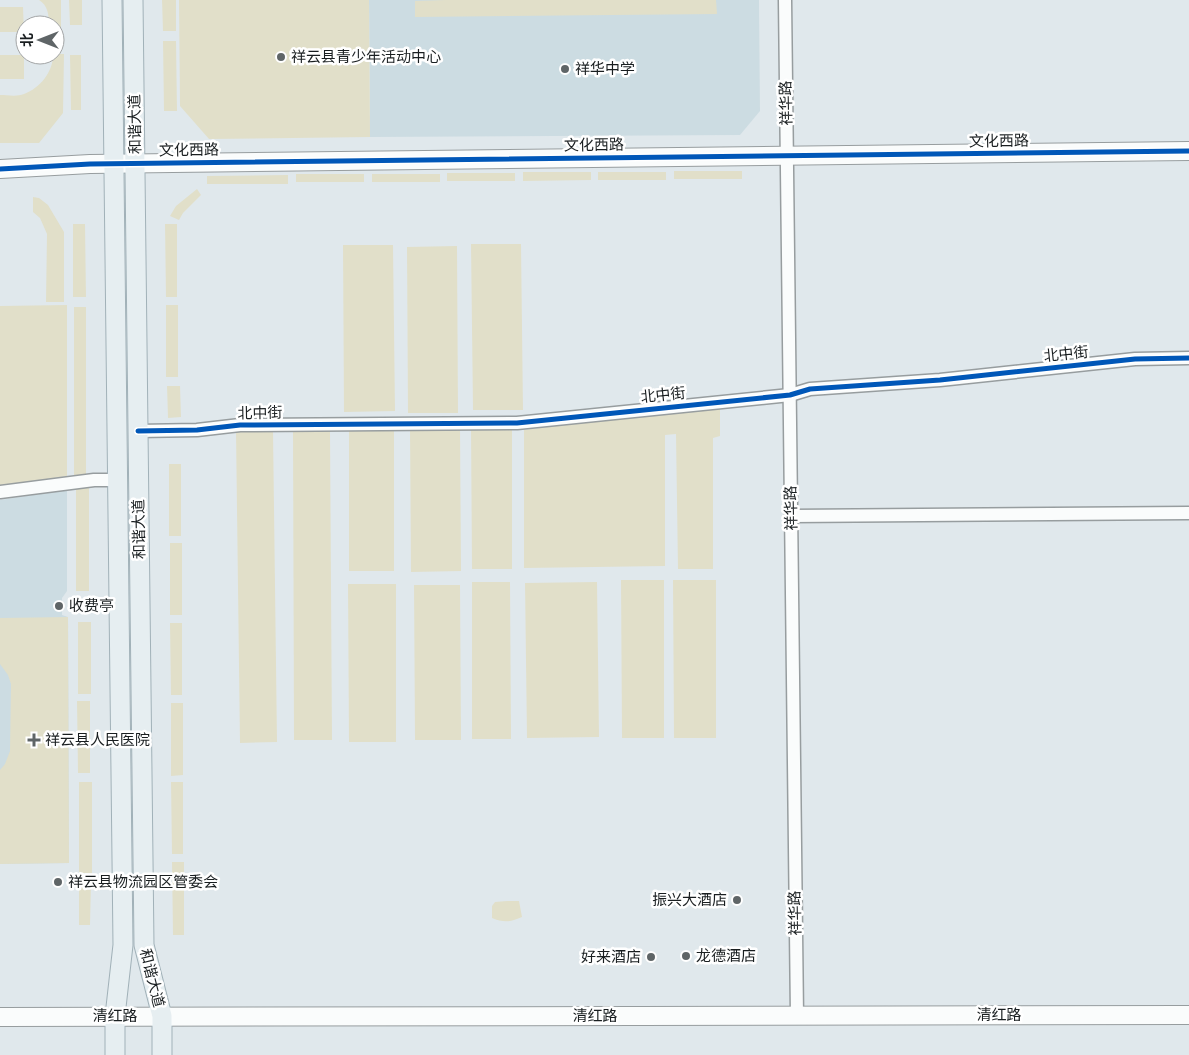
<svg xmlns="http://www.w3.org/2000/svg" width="1189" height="1055" font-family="'Roboto Condensed','Noto Sans SC',sans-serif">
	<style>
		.built { fill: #ccdce2 }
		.green { fill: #e1dfc9 }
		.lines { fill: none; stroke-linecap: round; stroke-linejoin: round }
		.street-casing { stroke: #979d9f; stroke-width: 15 }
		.secondary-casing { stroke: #979d9f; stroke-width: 20 }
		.primary-casing { stroke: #a1b1b8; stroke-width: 21 }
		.street { stroke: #fafcfc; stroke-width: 12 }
		.secondary { stroke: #fafcfc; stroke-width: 18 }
		.primary { stroke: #e6eef1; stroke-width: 19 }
		.cycleway-casing { stroke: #fff; stroke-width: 8 }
		.cycleway { stroke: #0057b8; stroke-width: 5 }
		.poi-dot { fill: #5f6567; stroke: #fff; stroke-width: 2 }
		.labels { text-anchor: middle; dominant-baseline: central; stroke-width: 5; stroke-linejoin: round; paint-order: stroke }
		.poi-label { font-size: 15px; fill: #191e20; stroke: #fff; text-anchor: start }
		.street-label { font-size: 15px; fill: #191e20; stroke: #fff }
	</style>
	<rect width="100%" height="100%" fill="#e0e8ec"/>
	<!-- built -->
	<g class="built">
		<path d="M 369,0 L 759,0 L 760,111 L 740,135 L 370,137 Z"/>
		<path d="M 67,490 L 67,591 L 62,598 L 62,615 L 68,617 L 69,863 L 0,864 L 0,500 Z"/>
	</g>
	<!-- green -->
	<g class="green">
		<path d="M 39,0 L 61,0 L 61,29 L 55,30 L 55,25 L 49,25 C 49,16 48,5 39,0 Z"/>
		<path d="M 69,0 L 82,0 L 82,25 L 70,25 Z"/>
		<path d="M 162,0 L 176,0 L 176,31 L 163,31 Z"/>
		<path d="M 179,0 L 369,0 L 370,137 L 209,139 L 180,106 Z"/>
		<path d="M 445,0 L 716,0 L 717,14 L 415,17 L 415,1 Z"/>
		<path d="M 0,7 L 23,7 L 24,32 L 0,32 Z"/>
		<path d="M 163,41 L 176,41 L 177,111 L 164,111 Z"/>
		<path d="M 55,54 L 64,54 L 63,113 L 39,143 L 0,143 L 0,95 C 7,95 17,97 24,94 C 40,88 53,72 53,55 Z"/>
		<rect x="0" y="55" width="24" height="24"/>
		<path d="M 70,55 L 81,55 L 81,110 L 71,110 Z"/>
		<rect x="674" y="171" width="68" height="8"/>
		<path d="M 523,172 L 591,172 L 591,180 L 523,181 Z"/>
		<rect x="598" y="172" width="68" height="8"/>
		<rect x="447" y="173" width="68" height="8"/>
		<rect x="296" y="174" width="68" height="8"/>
		<rect x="372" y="174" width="68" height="8"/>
		<path d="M 288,175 L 288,184 L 207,184 L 207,176 Z"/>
		<path d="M 197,189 L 201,195 L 183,213 L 179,220 L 170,216 L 176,206 Z"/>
		<path d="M 33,197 L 39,198 L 48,205 L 64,232 L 64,302 L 46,302 L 47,234 L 40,218 L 33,212 Z"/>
		<path d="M 73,224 L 85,224 L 86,297 L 73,297 Z"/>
		<path d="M 165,224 L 177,224 L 177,297 L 166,297 Z"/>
		<path d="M 471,244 L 521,244 L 523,410 L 473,410 Z"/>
		<path d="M 343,245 L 393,245 L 395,411 L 344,412 Z"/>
		<path d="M 457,246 L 458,413 L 408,413 L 407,247 Z"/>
		<path d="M 67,305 L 67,476 L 0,486 L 0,306 Z"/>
		<rect x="166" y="305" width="12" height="72"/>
		<rect x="74" y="307" width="12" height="168"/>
		<path d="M 167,386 L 180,386 L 181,417 L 168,418 Z"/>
		<path d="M 720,405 L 720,436 L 713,438 L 713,569 L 678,569 L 676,434 L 665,435 L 665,566 L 524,568 L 524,430 Z"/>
		<rect x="349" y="427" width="45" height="144"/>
		<path d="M 471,427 L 512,427 L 512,569 L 472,569 Z"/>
		<path d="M 410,428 L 460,428 L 461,571 L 411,572 Z"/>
		<path d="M 273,430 L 277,742 L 240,743 L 236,431 Z"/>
		<path d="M 293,431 L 330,431 L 332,740 L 294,740 Z"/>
		<rect x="169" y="464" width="12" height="72"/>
		<rect x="76" y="488" width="13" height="103"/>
		<rect x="170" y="543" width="12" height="72"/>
		<path d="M 621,580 L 664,580 L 664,738 L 622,738 Z"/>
		<path d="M 673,580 L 716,580 L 716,738 L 674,738 Z"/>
		<path d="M 472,582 L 510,582 L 511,739 L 472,739 Z"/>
		<path d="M 597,582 L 599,737 L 527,738 L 525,583 Z"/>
		<path d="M 348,584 L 396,584 L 396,742 L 349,742 Z"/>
		<path d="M 414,585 L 460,585 L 461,740 L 415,740 Z"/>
		<path d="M 68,617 L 69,863 L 0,864 L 0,770 L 5,764 L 10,751 L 11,684 L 8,675 L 0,664 L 0,618 Z"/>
		<rect x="78" y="622" width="13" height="72"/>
		<path d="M 170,623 L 182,623 L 182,695 L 171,695 Z"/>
		<path d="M 77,701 L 90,701 L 90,773 L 78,773 Z"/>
		<path d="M 171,703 L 183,703 L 183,775 L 171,776 Z"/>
		<rect x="79" y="782" width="13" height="91"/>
		<path d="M 171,782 L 183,782 L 183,854 L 172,854 Z"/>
		<path d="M 172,862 L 184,862 L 184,935 L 173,935 Z"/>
		<path d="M 79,881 L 91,881 L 90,925 L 79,925 Z"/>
		<path d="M 507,901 L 519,901 L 522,917 C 511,922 504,923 492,918 L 492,906 L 495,902 Z"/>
	</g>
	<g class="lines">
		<defs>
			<g id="street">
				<path d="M 785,0 L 797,1016"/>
				<path d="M 138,431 L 197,430 L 240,425 L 517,423 L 790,395 L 810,389 L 940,380 L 1135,359 L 1189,358"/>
				<path d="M 0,492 L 94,480 L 118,480"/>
				<path d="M 791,516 L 1189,513"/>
			</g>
			<g id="secondary">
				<path d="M 0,169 L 90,164 L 1189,151"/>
				<path d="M 0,1017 L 1189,1015"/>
			</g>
			<g id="primary">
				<path d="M 112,0 L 123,945 L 115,1016 L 115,1055"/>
				<path d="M 133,0 L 144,945 L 162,1016 L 162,1055"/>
			</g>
		</defs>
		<!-- street casing -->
		<use href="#street" class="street-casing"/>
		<!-- secondary casing -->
		<use href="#secondary" class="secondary-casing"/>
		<!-- primary casing -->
		<use href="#primary" class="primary-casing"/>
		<!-- street -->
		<use href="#street" class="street"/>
		<!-- secondary -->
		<use href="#secondary" class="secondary"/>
		<!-- primary -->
		<use href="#primary" class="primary"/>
		<defs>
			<g id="cycleway">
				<path d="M 0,169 L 90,164 L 1189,151"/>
				<path d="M 138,431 L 197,430 L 240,425 L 517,423 L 790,395 L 810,389 L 940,380 L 1135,359 L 1189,358"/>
			</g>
		</defs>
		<!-- cycleway casing -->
		<use href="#cycleway" class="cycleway-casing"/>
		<!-- cycleway -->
		<use href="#cycleway" class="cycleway"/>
	</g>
	<!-- markers -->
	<g class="poi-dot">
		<circle cx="281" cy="57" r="5"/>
		<circle cx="565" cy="69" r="5"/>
		<circle cx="59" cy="606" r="5"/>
		<path d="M31.5 732.5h5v5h5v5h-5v5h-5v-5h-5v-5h5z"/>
		<circle cx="58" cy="882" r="5"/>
		<circle cx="737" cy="900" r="5"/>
		<circle cx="686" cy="956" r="5"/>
		<circle cx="651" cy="957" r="5"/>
	</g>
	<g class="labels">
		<!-- poi labels -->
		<g class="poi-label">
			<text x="291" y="57">祥云县青少年活动中心</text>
			<text x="575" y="69">祥华中学</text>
			<text x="69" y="606">收费亭</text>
			<text x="45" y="740">祥云县人民医院</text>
			<text x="68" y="882">祥云县物流园区管委会</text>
			<text x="727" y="900" text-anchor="end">振兴大酒店</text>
			<text x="696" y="956">龙德酒店</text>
			<text x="641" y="957" text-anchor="end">好来酒店</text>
		</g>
		<!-- street labels -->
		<g class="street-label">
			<text transform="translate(786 103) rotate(-91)">祥华路</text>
			<text transform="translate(135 124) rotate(-91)">和谐大道</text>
			<text transform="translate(999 141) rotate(-1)">文化西路</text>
			<text transform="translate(594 145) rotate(-1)">文化西路</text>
			<text transform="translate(189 150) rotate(-1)">文化西路</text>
			<text transform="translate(1066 354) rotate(-6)">北中街</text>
			<text transform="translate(663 395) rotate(-6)">北中街</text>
			<text transform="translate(260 413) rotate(-1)">北中街</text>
			<text transform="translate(791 508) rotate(-91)">祥华路</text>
			<text transform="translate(139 529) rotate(-91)">和谐大道</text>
			<text transform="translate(795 913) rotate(-91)">祥华路</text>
			<text transform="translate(152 978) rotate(76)">和谐大道</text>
			<text x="999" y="1015">清红路</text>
			<text x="115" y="1016">清红路</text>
			<text x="595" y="1016">清红路</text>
		</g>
	</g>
	<!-- north arrow -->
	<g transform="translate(40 40) rotate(270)"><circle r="24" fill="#ffffff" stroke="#a3a5a6"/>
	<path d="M0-4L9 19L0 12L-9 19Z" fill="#5f6567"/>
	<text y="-8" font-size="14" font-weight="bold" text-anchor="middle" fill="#191e20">北</text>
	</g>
</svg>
